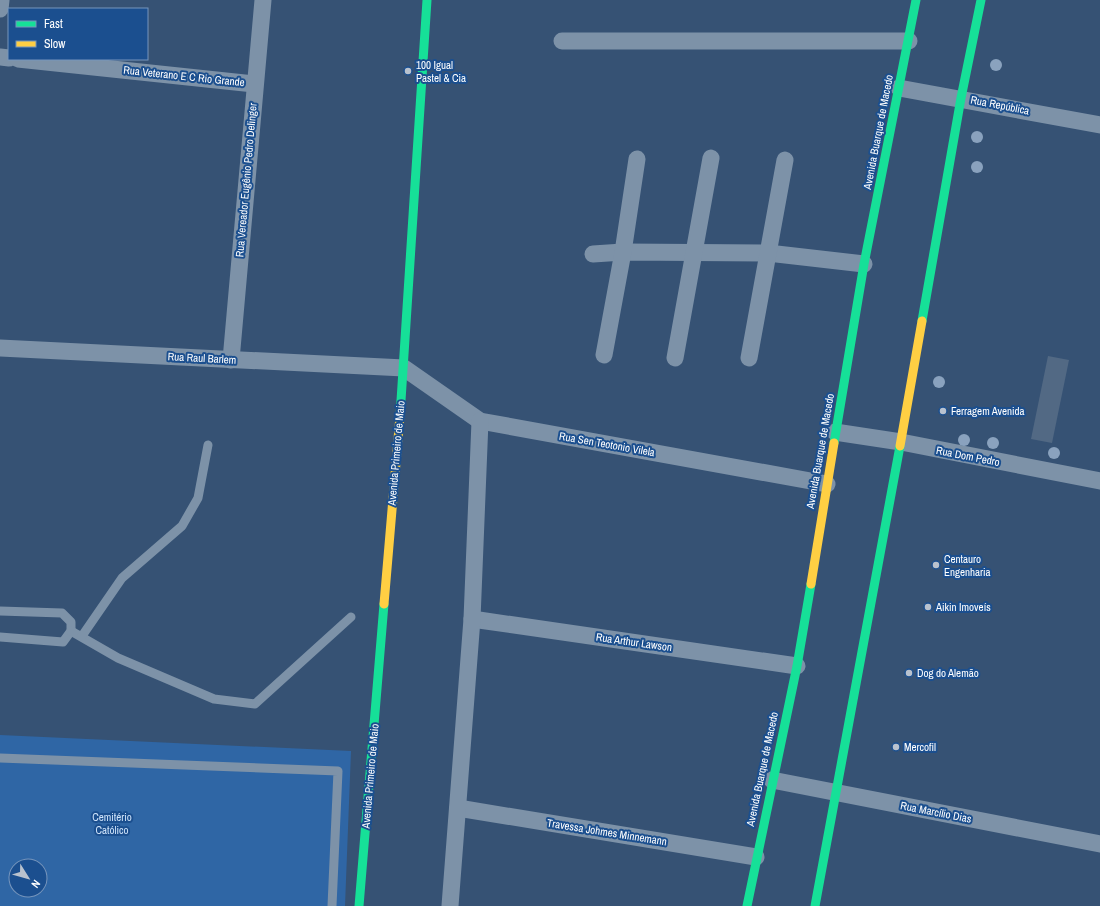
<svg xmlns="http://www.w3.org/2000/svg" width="1100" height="906" font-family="'Archivo Narrow',sans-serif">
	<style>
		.green { fill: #2f66a5; fill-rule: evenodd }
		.building { fill: #526984 }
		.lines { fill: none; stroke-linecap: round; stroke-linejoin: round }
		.lane { stroke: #7d92a8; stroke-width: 9 }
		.street { stroke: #7d92a8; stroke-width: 17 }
		.fast { stroke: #16e098; stroke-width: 9 }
		.slow { stroke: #ffcf43; stroke-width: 9 }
		.tree { fill: #8aa2be }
		.poi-dot { fill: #b9c2ce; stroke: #1b4f8f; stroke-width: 1.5 }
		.labels { text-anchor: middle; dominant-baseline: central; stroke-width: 4; stroke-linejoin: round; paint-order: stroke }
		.poi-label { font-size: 11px; fill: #fff; stroke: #1b4f8f; text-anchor: start }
		.street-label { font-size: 11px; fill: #fff; stroke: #1b4f8f }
		.park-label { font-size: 11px; fill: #cfe3fa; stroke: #1b4f8f }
	</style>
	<rect width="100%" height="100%" fill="#365274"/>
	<!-- green -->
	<path class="green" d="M 0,735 L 351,751 L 345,906 L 0,906 ZM 16,866 L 40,866 L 40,890 L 16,890 Z"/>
	<!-- building -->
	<path class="building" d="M 1048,356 L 1069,360 L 1052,443 L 1031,439 Z"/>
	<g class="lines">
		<!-- lane -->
		<g class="lane">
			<path d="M 0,611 L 62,613 L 71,622 L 71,631 L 63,642 L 0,637"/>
			<path d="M 71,631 L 118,658 L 214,699 L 255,704 L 351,617"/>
			<path d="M 82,636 L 122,578 L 182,526 L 198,498 L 208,445"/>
			<path d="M 0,758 L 338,771 L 332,906"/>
		</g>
		<!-- street -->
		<g class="street">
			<path d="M 0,9 L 1,0"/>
			<path d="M 562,41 L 909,41"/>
			<path d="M 0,57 L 9,58"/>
			<path d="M 18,59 L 254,84"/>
			<path d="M 899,88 L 1100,125"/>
			<path d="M 593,254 L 623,252 L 768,253 L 864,264"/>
			<path d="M 0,348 L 404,368 L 480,421 L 827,484"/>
			<path d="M 604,355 L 623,252 L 637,159"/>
			<path d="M 675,358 L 711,158"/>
			<path d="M 749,358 L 785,160"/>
			<path d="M 231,360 L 263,0"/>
			<path d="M 835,432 L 901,442 L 1100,481"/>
			<path d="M 472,619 L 797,666"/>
			<path d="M 772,780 L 1100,844"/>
			<path d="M 458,808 L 756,857"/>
			<path d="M 450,906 L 472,619 L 480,421"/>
		</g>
		<!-- fast -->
		<g class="fast">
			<path d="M 922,321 L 961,98 L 981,0"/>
			<path d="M 400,416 L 427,0"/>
			<path d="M 834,443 L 864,264 L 916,0"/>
			<path d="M 359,906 L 384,604"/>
			<path d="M 747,906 L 797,666 L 811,584"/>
			<path d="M 815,906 L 900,446"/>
		</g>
		<!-- slow -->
		<g class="slow">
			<path d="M 900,446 L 922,321"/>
			<path d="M 811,584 L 834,443"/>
			<path d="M 384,604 L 400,416"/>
		</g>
	</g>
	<!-- trees -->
	<g class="tree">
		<circle cx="996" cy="65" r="6"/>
		<circle cx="977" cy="137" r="6"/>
		<circle cx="977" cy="167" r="6"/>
		<circle cx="939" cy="382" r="6"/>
		<circle cx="964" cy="440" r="6"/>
		<circle cx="993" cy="443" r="6"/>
		<circle cx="1054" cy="453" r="6"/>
	</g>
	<!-- markers -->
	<g class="poi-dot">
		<circle cx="408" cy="71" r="4"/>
		<circle cx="943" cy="411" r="4"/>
		<circle cx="936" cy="565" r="4"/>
		<circle cx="928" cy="607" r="4"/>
		<circle cx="909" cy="673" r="4"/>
		<circle cx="896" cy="747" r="4"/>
	</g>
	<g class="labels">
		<!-- poi labels -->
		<g class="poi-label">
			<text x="416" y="65">100 Igual<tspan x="416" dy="13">Pastel &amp; Cia</tspan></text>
			<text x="951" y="411">Ferragem Avenida</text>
			<text x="944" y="559">Centauro<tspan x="944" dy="13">Engenharia</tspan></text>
			<text x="936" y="607">Aikin Imoveís</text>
			<text x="917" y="673">Dog do Alemão</text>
			<text x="904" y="747">Mercofil</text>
		</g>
		<!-- street labels -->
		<g class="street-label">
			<text transform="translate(184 76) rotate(6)">Rua Veterano E C Rio Grande</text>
			<text transform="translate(1000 105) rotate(11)">Rua República</text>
			<text transform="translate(878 132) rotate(-79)">Avenida Buarque de Macedo</text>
			<text transform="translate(246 180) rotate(-85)">Rua Vereador Eugênio Pedro Delinger</text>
			<text transform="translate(202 358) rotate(3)">Rua Raul Barlem</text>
			<text transform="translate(607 444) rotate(10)">Rua Sen Teotonio Vilela</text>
			<text transform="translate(820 451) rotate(-80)">Avenida Buarque de Macedo</text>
			<text transform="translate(396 453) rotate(-85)">Avenida Primeiro de Maio</text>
			<text transform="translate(968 456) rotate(11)">Rua Dom Pedro</text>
			<text transform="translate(634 642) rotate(8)">Rua Arthur Lawson</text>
			<text transform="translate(762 769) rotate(-78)">Avenida Buarque de Macedo</text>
			<text transform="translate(370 776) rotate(-85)">Avenida Primeiro de Maio</text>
			<text transform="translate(936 812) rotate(11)">Rua Marcílio Dias</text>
			<text transform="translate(607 832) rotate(9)">Travessa Johmes Minnemann</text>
		</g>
		<!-- park labels -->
		<g class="park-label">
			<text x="112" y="817">Cemitério<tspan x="112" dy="13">Católico</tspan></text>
		</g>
	</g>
	<!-- legend -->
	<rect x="8" y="8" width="140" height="52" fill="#1b4f8f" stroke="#7695bc"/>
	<rect x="16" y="21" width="20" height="6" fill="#16e098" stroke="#7695bc"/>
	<text x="44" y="28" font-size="12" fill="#ffffff">Fast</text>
	<rect x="16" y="41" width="20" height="6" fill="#ffcf43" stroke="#7695bc"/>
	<text x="44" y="48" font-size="12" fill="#ffffff">Slow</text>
	<!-- north arrow -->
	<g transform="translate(28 878) rotate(127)"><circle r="19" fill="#1b4f8f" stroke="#7695bc"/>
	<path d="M0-3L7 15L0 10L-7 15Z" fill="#b9c2ce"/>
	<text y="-6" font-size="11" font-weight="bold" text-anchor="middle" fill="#ffffff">N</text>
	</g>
</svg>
